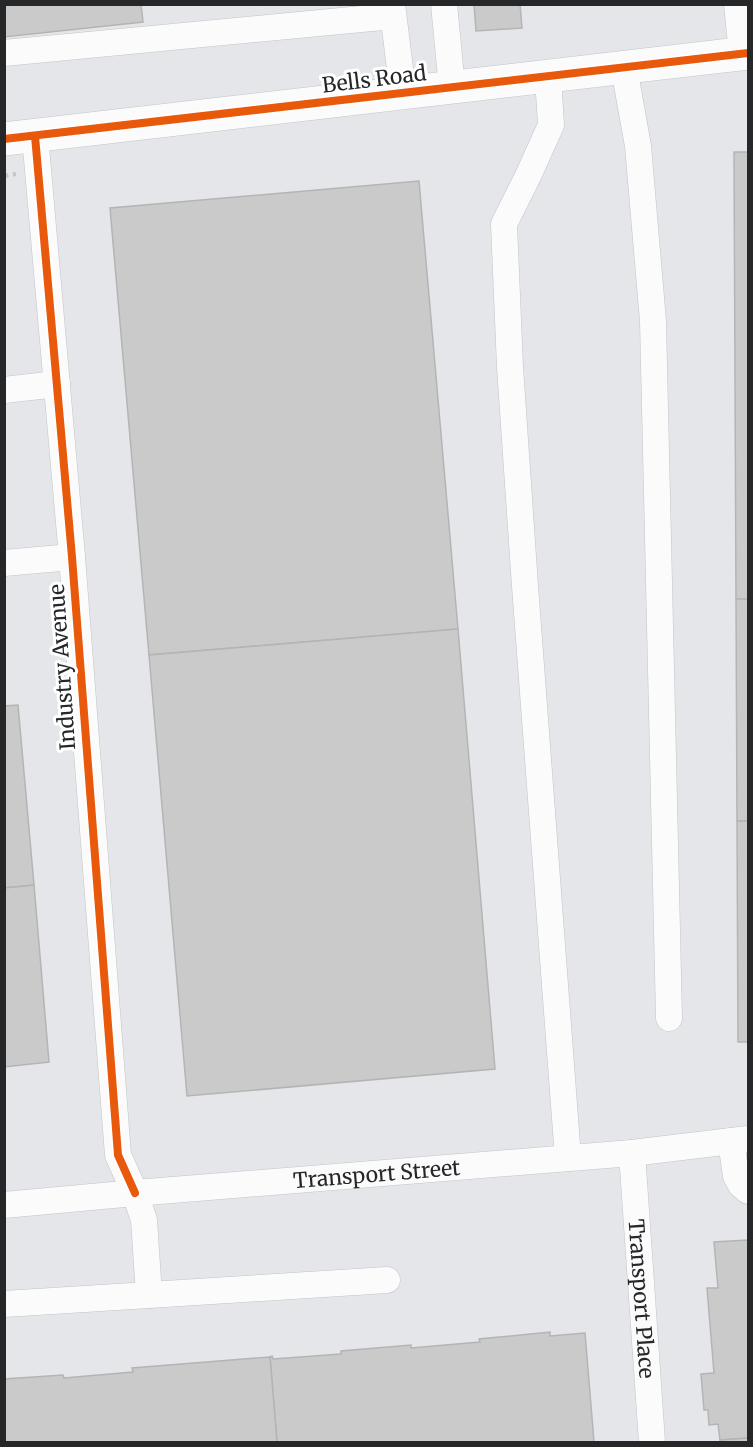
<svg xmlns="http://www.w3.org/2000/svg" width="753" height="1447" font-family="Merriweather,serif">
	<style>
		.building { fill: #cbcacb; stroke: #b5b4b5; stroke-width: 1.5 }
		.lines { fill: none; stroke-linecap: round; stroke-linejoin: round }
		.minor-casing { stroke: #c2c4c7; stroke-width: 27 }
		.major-casing { stroke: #c2c4c7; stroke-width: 34 }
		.path { stroke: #c5c5c6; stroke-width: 4; stroke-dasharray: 4.5 4.5; stroke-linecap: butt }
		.minor { stroke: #fbfbfc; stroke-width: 26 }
		.major { stroke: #fbfbfc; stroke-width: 33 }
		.cycleway-casing { stroke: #fff; stroke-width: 11 }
		.cycleway { stroke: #e8590c; stroke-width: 8 }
		.labels { text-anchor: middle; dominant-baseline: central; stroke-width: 6; stroke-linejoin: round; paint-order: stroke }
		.street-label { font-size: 21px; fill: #252729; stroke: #fff }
	</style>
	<rect width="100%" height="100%" fill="#e4e6e9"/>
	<!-- building -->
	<g class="building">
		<path d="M 4,4 L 141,4 L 143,22 L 4,37 Z"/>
		<path d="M 474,4 L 520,4 L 522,28 L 476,31 Z"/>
		<path d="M 734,152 L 748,152 L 748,599 L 736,599 Z"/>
		<path d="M 419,181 L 458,629 L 149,655 L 110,208 Z"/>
		<path d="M 736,599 L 748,599 L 748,821 L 737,821 Z"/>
		<path d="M 458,629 L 495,1069 L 187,1096 L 149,655 Z"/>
		<path d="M 18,705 L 34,885 L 4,888 L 4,706 Z"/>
		<path d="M 737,821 L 748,821 L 748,1042 L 738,1042 Z"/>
		<path d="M 34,885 L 49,1062 L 4,1067 L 4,888 Z"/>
		<path d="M 748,1240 L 748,1438 L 720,1440 L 718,1424 L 709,1425 L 708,1410 L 704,1410 L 701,1374 L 714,1373 L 707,1288 L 718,1288 L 714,1242 Z"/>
		<path d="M 550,1332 L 550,1336 L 585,1333 L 594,1442 L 277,1442 L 270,1357 L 272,1356 L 273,1359 L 341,1354 L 341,1351 L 411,1345 L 411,1348 L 480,1342 L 479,1339 Z"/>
		<path d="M 270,1357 L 277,1442 L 4,1442 L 4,1379 L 63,1375 L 64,1378 L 133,1372 L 132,1368 Z"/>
		<path d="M 748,1438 L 748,1442 L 720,1442 L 720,1440 Z"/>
	</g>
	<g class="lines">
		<defs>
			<g id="minor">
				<path d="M 392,4 L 403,93"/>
				<path d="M 444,4 L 452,88"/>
				<path d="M 737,4 L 742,54"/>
				<path d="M 4,53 L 393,16"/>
				<path d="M 624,68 L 638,146 L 653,321 L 669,1018"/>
				<path d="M 548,77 L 551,125 L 528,176 L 504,224 L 510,367 L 525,586 L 568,1158"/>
				<path d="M 35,136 L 72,557 L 118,1155 L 135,1193 L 144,1220 L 149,1295 L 387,1280"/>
				<path d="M 4,390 L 57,384"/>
				<path d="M 4,563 L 72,557"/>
				<path d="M 731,1141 L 736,1176 L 741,1185 L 748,1191"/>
				<path id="s1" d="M 632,1153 L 652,1442"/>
				<path id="s2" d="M 4,1205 L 135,1193 L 632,1153 L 748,1139"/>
				<path d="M 4,1304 L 149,1295"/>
			</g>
			<path id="major" d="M 4,139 L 748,53"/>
		</defs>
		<!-- minor casing -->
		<use href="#minor" class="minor-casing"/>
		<!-- major casing -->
		<use href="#major" class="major-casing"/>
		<!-- path -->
		<path class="path" d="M 4,176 L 16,174"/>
		<!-- minor -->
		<use href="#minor" class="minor"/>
		<!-- major -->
		<use href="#major" class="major"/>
		<defs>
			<g id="cycleway">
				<path d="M 35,136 L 72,557 L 118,1155 L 135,1193"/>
				<path d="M 4,139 L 748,53"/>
			</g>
		</defs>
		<!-- cycleway casing -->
		<use href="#cycleway" class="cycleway-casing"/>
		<!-- cycleway -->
		<use href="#cycleway" class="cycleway"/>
	</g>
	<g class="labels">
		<!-- street labels -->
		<g class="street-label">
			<text transform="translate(374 79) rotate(-7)">Bells Road</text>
			<text transform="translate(62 667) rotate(-94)">Industry Avenue</text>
			<text stroke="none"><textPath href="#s2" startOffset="374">Transport Street</textPath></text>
			<text stroke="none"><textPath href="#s1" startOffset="146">Transport Place</textPath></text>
		</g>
	</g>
	<!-- border -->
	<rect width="753" height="1447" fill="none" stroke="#252729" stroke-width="12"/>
</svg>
